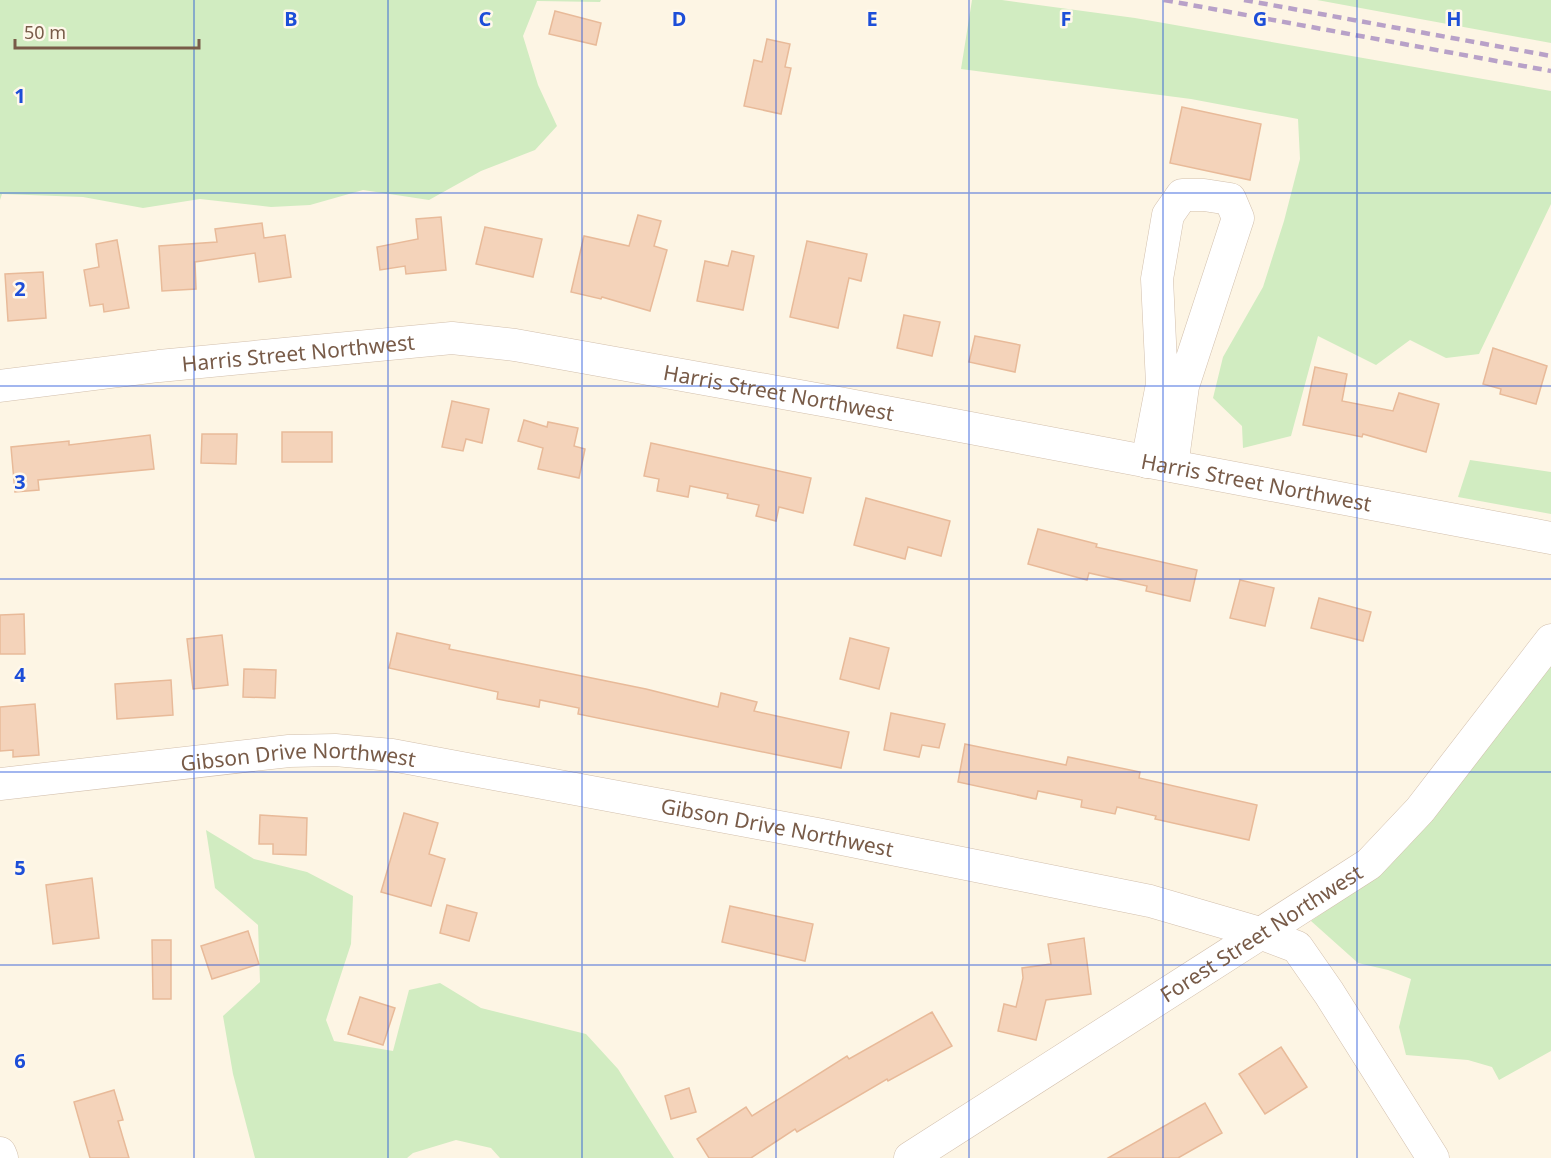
<svg xmlns="http://www.w3.org/2000/svg" width="1551" height="1158" font-family="'Noto Sans',sans-serif">
	<style>
		.green { fill: #d1ecc1 }
		.building { fill: #f4d3ba; stroke: #e8ba99; stroke-width: 1.5 }
		.lines { fill: none; stroke-linecap: round; stroke-linejoin: round }
		.minor-casing { stroke: #d2bfac; stroke-width: 33 }
		.minor { stroke: #fff; stroke-width: 32 }
		.rail { stroke: #b8a1c8; stroke-width: 4.5; stroke-dasharray: 9 6; stroke-linecap: butt }
		.grid { fill: none; stroke: #1d4ed8; stroke-width: 1.5; stroke-opacity: 0.55 }
		.labels { text-anchor: middle; dominant-baseline: central; stroke-width: 5; stroke-linejoin: round; paint-order: stroke }
		.street-label { font-size: 21px; fill: #785b48; stroke: #fff8eb }
		.grid-label { font-size: 20px; text-anchor: middle; font-weight: bold; fill: #1d4ed8; stroke: #fff8eb; stroke-width: 5; stroke-linejoin: round; paint-order: stroke }
	</style>
	<rect width="100%" height="100%" fill="#fdf5e4"/>
	<!-- green -->
	<g class="green">
		<path d="M 0,0 L 601,0 L 600,2 L 537,1 L 523,36 L 538,85 L 557,126 L 535,150 L 481,171 L 429,200 L 363,190 L 310,205 L 271,207 L 200,199 L 143,208 L 83,197 L 2,194 L 0,200 Z"/>
		<path d="M 972,0 L 1002,0 L 1135,18 L 1551,91 L 1551,204 L 1479,354 L 1446,358 L 1410,340 L 1376,365 L 1318,336 L 1291,436 L 1243,448 L 1242,426 L 1213,398 L 1223,357 L 1263,287 L 1284,221 L 1300,159 L 1298,119 L 1191,99 L 961,69 Z"/>
		<path d="M 1317,0 L 1551,0 L 1551,43 Z"/>
		<path d="M 1470,460 L 1551,472 L 1551,514 L 1458,497 Z"/>
		<path d="M 1551,665 L 1551,1051 L 1499,1080 L 1492,1067 L 1468,1060 L 1406,1055 L 1399,1027 L 1411,979 L 1388,970 L 1358,963 L 1311,921 L 1377,876 Z"/>
		<path d="M 206,830 L 254,859 L 307,872 L 353,896 L 351,944 L 326,1020 L 334,1041 L 393,1051 L 409,990 L 440,983 L 481,1008 L 586,1034 L 618,1069 L 674,1158 L 500,1158 L 491,1148 L 456,1140 L 413,1153 L 407,1158 L 255,1158 L 233,1074 L 223,1016 L 260,982 L 258,925 L 215,888 Z"/>
	</g>
	<!-- building -->
	<g class="building">
		<path d="M 555,11 L 601,23 L 596,45 L 549,34 Z"/>
		<path d="M 767,39 L 790,44 L 785,67 L 791,68 L 781,114 L 744,106 L 754,60 L 762,62 Z"/>
		<path d="M 1182,107 L 1261,124 L 1250,180 L 1170,163 Z"/>
		<path d="M 638,215 L 661,221 L 654,246 L 667,250 L 650,311 L 602,297 L 601,299 L 571,292 L 584,236 L 629,246 Z"/>
		<path d="M 441,217 L 446,270 L 406,274 L 405,266 L 380,270 L 377,247 L 418,239 L 416,219 Z"/>
		<path d="M 262,223 L 264,238 L 285,235 L 291,277 L 259,282 L 255,253 L 195,262 L 196,289 L 162,291 L 159,246 L 217,242 L 215,229 Z"/>
		<path d="M 485,227 L 542,239 L 533,277 L 476,264 Z"/>
		<path d="M 117,240 L 129,308 L 104,312 L 103,304 L 90,306 L 84,270 L 99,267 L 96,244 Z"/>
		<path d="M 807,241 L 867,254 L 861,281 L 849,278 L 838,328 L 790,317 Z"/>
		<path d="M 732,251 L 754,256 L 743,310 L 697,301 L 705,261 L 728,266 Z"/>
		<path d="M 43,272 L 46,318 L 8,321 L 5,274 Z"/>
		<path d="M 904,315 L 940,322 L 932,356 L 897,348 Z"/>
		<path d="M 975,336 L 1020,345 L 1015,372 L 969,362 Z"/>
		<path d="M 1493,348 L 1547,366 L 1536,404 L 1500,394 L 1501,389 L 1483,384 Z"/>
		<path d="M 1315,367 L 1347,374 L 1342,401 L 1393,411 L 1399,393 L 1439,404 L 1426,452 L 1363,434 L 1362,437 L 1303,425 Z"/>
		<path d="M 452,401 L 489,409 L 482,443 L 466,439 L 463,451 L 442,447 Z"/>
		<path d="M 524,420 L 547,427 L 548,422 L 578,428 L 574,446 L 585,449 L 579,478 L 538,469 L 543,448 L 518,441 Z"/>
		<rect x="282" y="432" width="50" height="30"/>
		<path d="M 202,434 L 237,434 L 236,464 L 201,463 Z"/>
		<path d="M 150,435 L 154,469 L 38,480 L 39,490 L 15,492 L 11,447 L 69,441 L 69,445 Z"/>
		<path d="M 651,443 L 811,478 L 803,513 L 779,507 L 776,521 L 756,516 L 759,505 L 727,498 L 728,494 L 690,486 L 688,497 L 657,491 L 659,479 L 644,476 Z"/>
		<path d="M 866,498 L 950,521 L 941,556 L 908,547 L 905,559 L 854,545 Z"/>
		<path d="M 1038,529 L 1097,544 L 1096,547 L 1197,570 L 1190,601 L 1146,591 L 1147,586 L 1089,573 L 1087,580 L 1028,564 Z"/>
		<path d="M 1240,580 L 1274,588 L 1265,626 L 1230,618 Z"/>
		<path d="M 1319,598 L 1371,612 L 1363,641 L 1311,628 Z"/>
		<path d="M 24,614 L 25,654 L 0,654 L 0,615 Z"/>
		<path d="M 397,633 L 450,645 L 449,649 L 646,689 L 718,707 L 721,693 L 757,702 L 754,711 L 849,732 L 841,768 L 578,714 L 579,708 L 540,700 L 539,707 L 497,699 L 498,692 L 389,668 Z"/>
		<path d="M 222,635 L 228,685 L 193,689 L 187,639 Z"/>
		<path d="M 850,638 L 889,648 L 879,689 L 840,679 Z"/>
		<path d="M 244,669 L 276,670 L 275,698 L 243,697 Z"/>
		<path d="M 171,680 L 173,715 L 117,719 L 115,684 Z"/>
		<path d="M 35,704 L 39,755 L 13,757 L 13,750 L 0,751 L 0,707 Z"/>
		<path d="M 891,713 L 945,724 L 939,748 L 922,745 L 919,757 L 884,750 Z"/>
		<path d="M 965,744 L 1066,765 L 1068,757 L 1140,772 L 1139,778 L 1257,805 L 1249,840 L 1155,819 L 1156,816 L 1117,807 L 1115,814 L 1081,807 L 1082,800 L 1038,791 L 1036,799 L 958,782 Z"/>
		<path d="M 404,813 L 438,823 L 429,854 L 445,859 L 431,906 L 381,892 Z"/>
		<path d="M 260,815 L 307,818 L 306,855 L 273,854 L 273,844 L 259,844 Z"/>
		<path d="M 92,878 L 99,938 L 53,944 L 46,885 Z"/>
		<path d="M 447,905 L 477,913 L 469,941 L 440,933 Z"/>
		<path d="M 730,906 L 813,924 L 805,961 L 722,942 Z"/>
		<path d="M 248,931 L 259,964 L 212,979 L 201,946 Z"/>
		<path d="M 1084,938 L 1091,994 L 1046,1000 L 1036,1040 L 998,1031 L 1004,1004 L 1016,1007 L 1023,978 L 1022,968 L 1051,964 L 1048,944 Z"/>
		<path d="M 152,940 L 171,940 L 171,999 L 153,999 Z"/>
		<path d="M 360,997 L 395,1008 L 383,1045 L 348,1034 Z"/>
		<path d="M 932,1012 L 952,1046 L 888,1081 L 887,1079 L 797,1132 L 795,1129 L 751,1158 L 709,1158 L 697,1139 L 746,1107 L 752,1116 L 847,1056 L 849,1059 Z"/>
		<path d="M 1281,1047 L 1307,1087 L 1265,1114 L 1239,1074 Z"/>
		<path d="M 689,1088 L 696,1112 L 671,1119 L 665,1096 Z"/>
		<path d="M 114,1090 L 123,1120 L 118,1121 L 129,1158 L 90,1158 L 74,1102 Z"/>
		<path d="M 1205,1103 L 1222,1133 L 1178,1158 L 1108,1158 Z"/>
	</g>
	<g class="lines">
		<defs>
			<g id="minor">
				<path id="s1" d="M 0,386 L 159,366 L 452,338 L 515,345 L 844,404 L 1551,538"/>
				<path d="M 1147,462 L 1162,384 L 1157,279 L 1168,215 L 1182,195 L 1204,195 L 1230,199 L 1238,218 L 1183,386 L 1172,466"/>
				<path id="s2" d="M 0,784 L 289,751 L 335,750 L 392,755 L 817,834 L 1150,901 L 1260,933 L 1297,947 L 1329,993 L 1433,1158"/>
				<path d="M 0,1153 L 2,1158"/>
				<path id="s3" d="M 910,1158 L 1369,864 L 1420,810 L 1551,640"/>
			</g>
		</defs>
		<!-- minor casing -->
		<use href="#minor" class="minor-casing"/>
		<!-- minor -->
		<use href="#minor" class="minor"/>
		<!-- rail -->
		<g class="rail">
			<path d="M 1164,0 L 1551,71"/>
			<path d="M 1244,0 L 1551,56"/>
		</g>
	</g>
	<!-- grid -->
	<path class="grid" d="M 194,0 L 194,1158M 388,0 L 388,1158M 582,0 L 582,1158M 776,0 L 776,1158M 969,0 L 969,1158M 1163,0 L 1163,1158M 1357,0 L 1357,1158M 0,193 L 1551,193M 0,386 L 1551,386M 0,579 L 1551,579M 0,772 L 1551,772M 0,965 L 1551,965"/>
	<g class="labels">
		<!-- street labels -->
		<g class="street-label">
			<text stroke="none"><textPath href="#s1" startOffset="300">Harris Street Northwest</textPath></text>
			<text stroke="none"><textPath href="#s1" startOffset="786">Harris Street Northwest</textPath></text>
			<text stroke="none"><textPath href="#s1" startOffset="1272">Harris Street Northwest</textPath></text>
			<text stroke="none"><textPath href="#s2" startOffset="300">Gibson Drive Northwest</textPath></text>
			<text stroke="none"><textPath href="#s2" startOffset="786">Gibson Drive Northwest</textPath></text>
			<text stroke="none"><textPath href="#s3" startOffset="417">Forest Street Northwest</textPath></text>
		</g>
	</g>
	<g class="grid-label">
		<text x="291" y="26">B</text>
		<text x="485" y="26">C</text>
		<text x="679" y="26">D</text>
		<text x="872" y="26">E</text>
		<text x="1066" y="26">F</text>
		<text x="1260" y="26">G</text>
		<text x="1454" y="26">H</text>
		<text x="20" y="103">1</text>
		<text x="20" y="296">2</text>
		<text x="20" y="489">3</text>
		<text x="20" y="682">4</text>
		<text x="20" y="875">5</text>
		<text x="20" y="1068">6</text>
	</g>
	<!-- scale -->
	<path d="M15 39v9h184v-9" fill="none" stroke="#785b48" stroke-width="3"/>
	<text x="24" y="39" font-size="18" fill="#785b48" stroke="#fff8eb" stroke-width="4.5" paint-order="stroke">50 m</text>
</svg>
